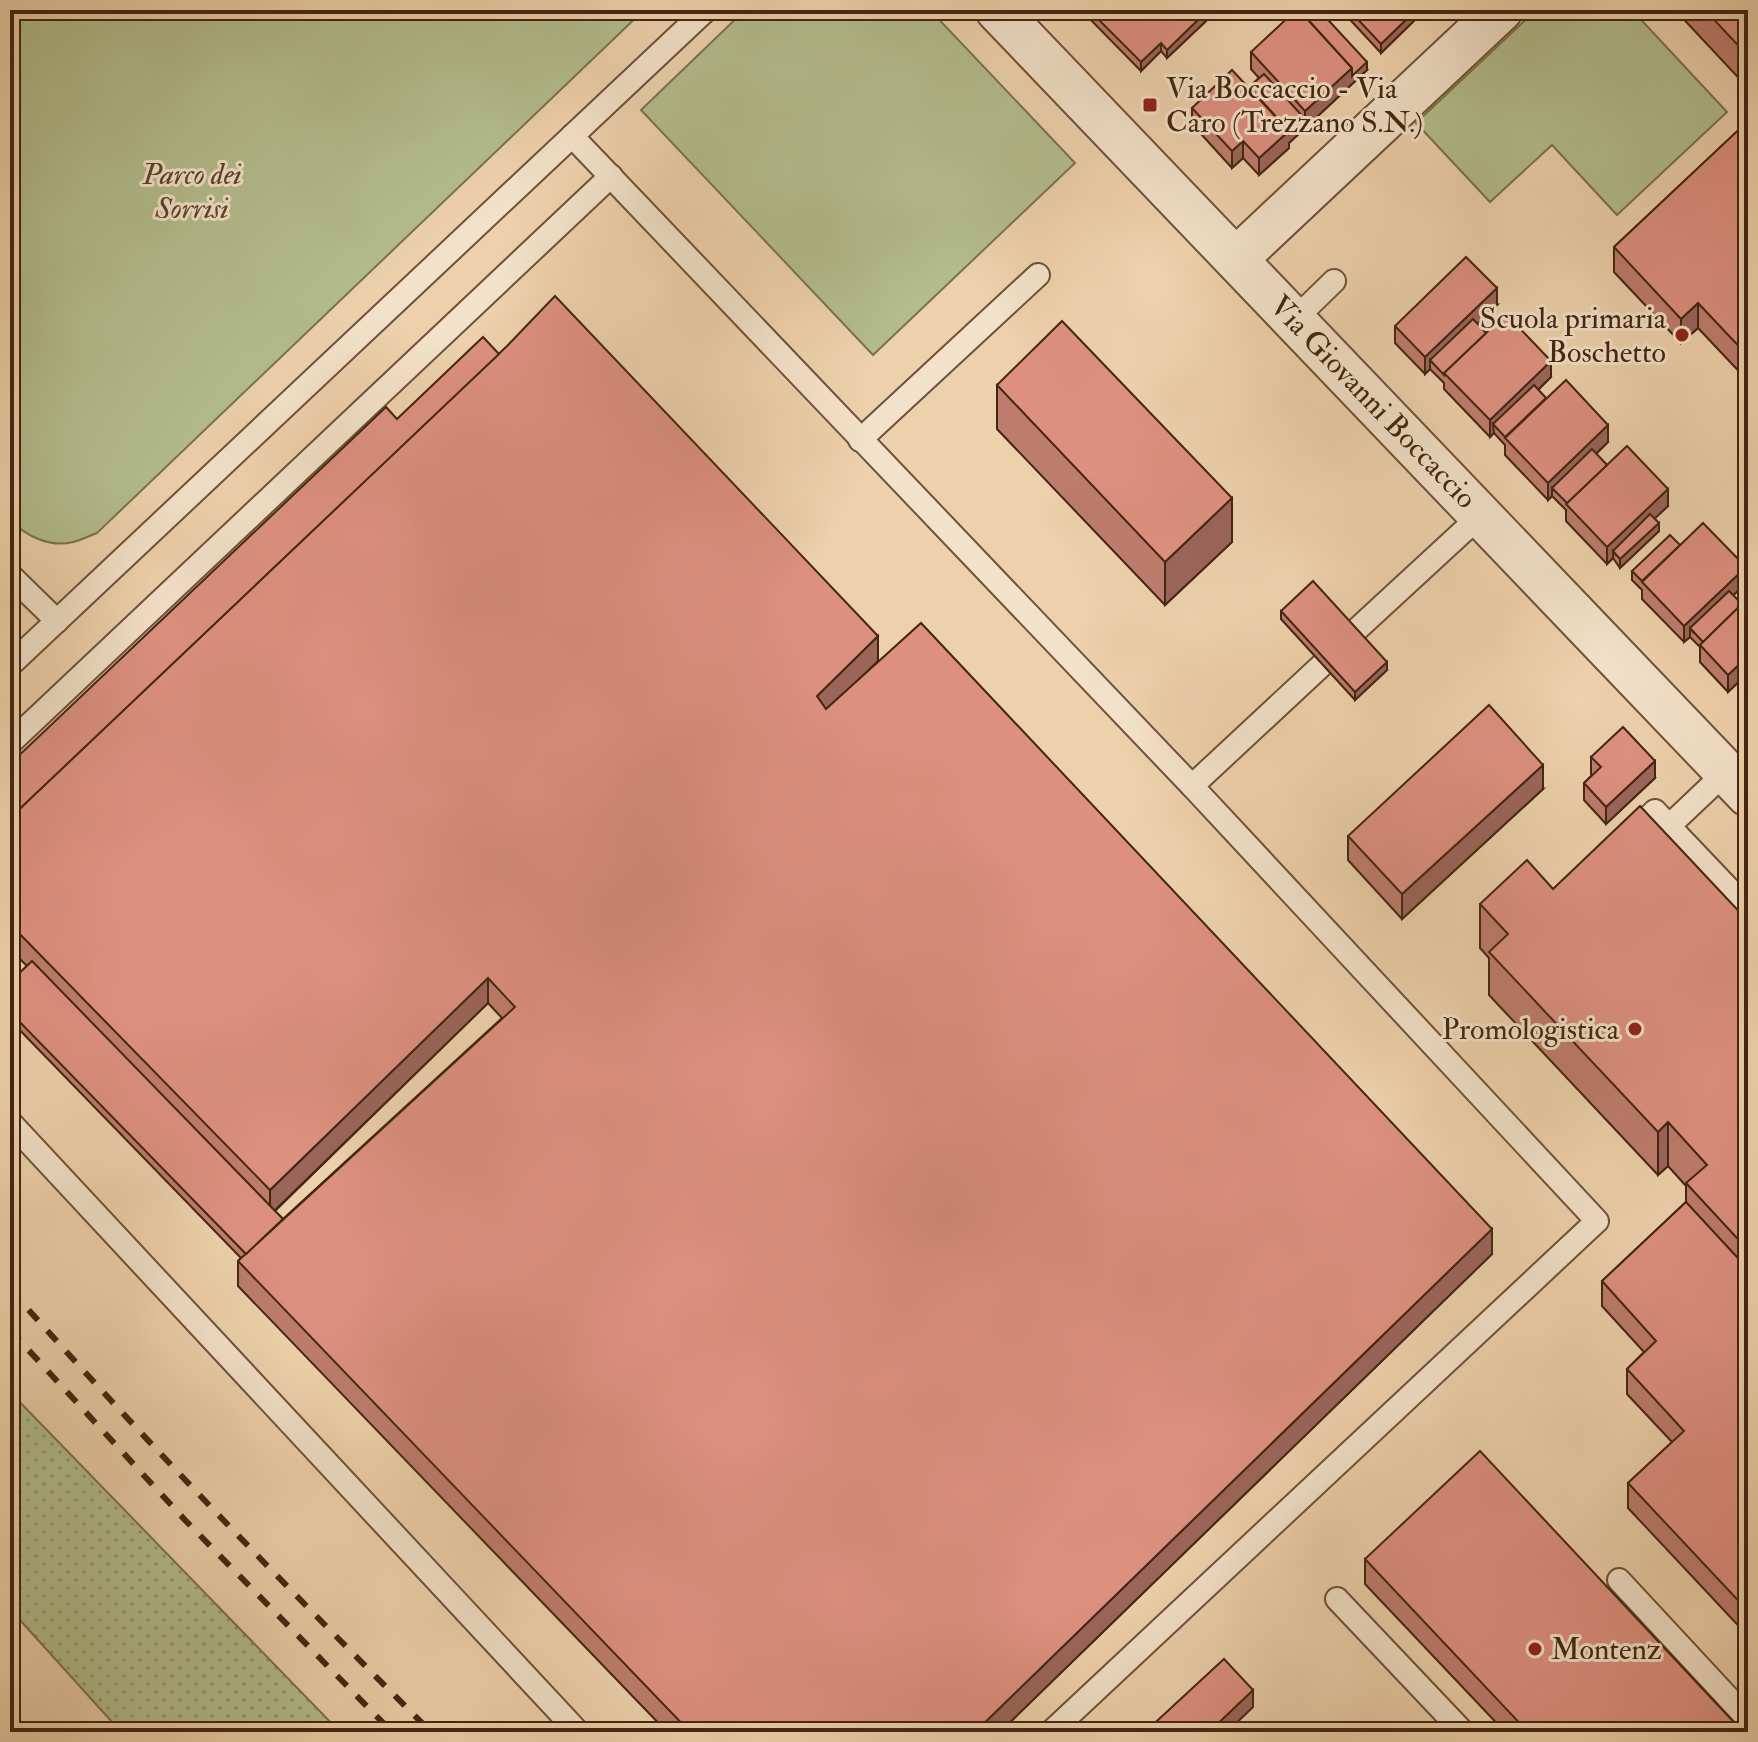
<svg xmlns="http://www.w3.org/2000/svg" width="1758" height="1742" font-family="'IM FELL Double Pica',serif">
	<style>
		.grass { fill: url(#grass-dots); stroke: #7b724f; stroke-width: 2 }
		.green { fill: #b3bd8d; stroke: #7b724f; stroke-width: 2 }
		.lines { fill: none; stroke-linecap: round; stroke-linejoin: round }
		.lane-casing { stroke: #6e5138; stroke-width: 26 }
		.street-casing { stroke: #6e5138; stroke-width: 46 }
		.lane { stroke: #f3e1c9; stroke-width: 22 }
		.street { stroke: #f3e1c9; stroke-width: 42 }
		.rail { stroke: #432611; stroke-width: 6; stroke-dasharray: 14 14; stroke-linecap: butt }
		.wall { fill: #be7c6e; stroke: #432611; stroke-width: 2; fill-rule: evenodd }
		.shaded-wall { fill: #9b655a; stroke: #432611; stroke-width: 2 }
		.building { fill: #dd9080; stroke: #432611; stroke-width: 2 }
		.poi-dot { fill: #8f2418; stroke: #f3e1c9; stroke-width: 3 }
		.labels { text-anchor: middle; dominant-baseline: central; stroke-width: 6; stroke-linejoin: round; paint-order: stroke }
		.poi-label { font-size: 30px; fill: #432611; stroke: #f3e1c9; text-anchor: start }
		.park-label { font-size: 30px; font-style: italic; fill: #59442a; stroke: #f3e1c9 }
		.street-label { font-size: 30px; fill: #432611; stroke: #f3e1c9 }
	</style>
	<defs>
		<pattern id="grass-dots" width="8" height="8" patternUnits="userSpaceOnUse" patternTransform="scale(2)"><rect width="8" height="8" fill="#b3bd8d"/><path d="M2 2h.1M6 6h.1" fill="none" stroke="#939972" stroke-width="1.8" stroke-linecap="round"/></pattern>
	</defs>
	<rect width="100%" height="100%" fill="#edd1ac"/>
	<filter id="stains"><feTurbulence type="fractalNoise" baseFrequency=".0025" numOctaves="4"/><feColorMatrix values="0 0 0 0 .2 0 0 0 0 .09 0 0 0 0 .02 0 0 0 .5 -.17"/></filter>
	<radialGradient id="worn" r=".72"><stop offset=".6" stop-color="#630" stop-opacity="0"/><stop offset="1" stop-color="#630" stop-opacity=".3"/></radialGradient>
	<!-- grass -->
	<path class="grass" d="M 10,1392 L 340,1732 L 121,1732 L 10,1609 Z"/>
	<!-- green -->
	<g class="green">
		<path d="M 10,10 L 644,10 L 97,533 C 89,536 81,540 73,542 C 50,548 26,536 10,520 Z"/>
		<path d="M 745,10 L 930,10 L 1075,163 L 873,355 L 641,110 Z"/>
		<path d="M 1536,10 L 1632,10 L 1727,112 L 1617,215 L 1552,145 L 1490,202 L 1416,123 Z"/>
	</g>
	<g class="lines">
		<defs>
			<g id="lane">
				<path d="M 572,136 L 1192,786"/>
				<path d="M 1294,320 L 1334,281"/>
				<path d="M 860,440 L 1038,275"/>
				<path d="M 10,575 L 57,621"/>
				<path d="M 1353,633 L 1481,515"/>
				<path d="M 10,665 L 706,10"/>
				<path d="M 10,743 L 611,176"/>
				<path d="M 1726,772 L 1669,826 L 1748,909"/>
				<path d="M 1628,837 L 1655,811 L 1669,826"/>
				<path d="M 10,1122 L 578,1732"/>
				<path d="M 1619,1580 L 1748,1719"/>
				<path d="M 1337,1599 L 1463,1732"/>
				<path d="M 1051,1732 L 1597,1221 L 1192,786 L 1322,665"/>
			</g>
			<g id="street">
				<path d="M 997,10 L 1748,795"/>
				<path d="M 1236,259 L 1501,10"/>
			</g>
		</defs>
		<!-- lane casing -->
		<use href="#lane" class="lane-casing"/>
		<!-- street casing -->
		<use href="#street" class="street-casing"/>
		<!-- lane -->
		<use href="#lane" class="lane"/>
		<!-- street -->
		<use href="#street" class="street"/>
		<!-- rail -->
		<g class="rail">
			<path d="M 10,1289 C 145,1441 287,1588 431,1732"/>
			<path d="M 10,1330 L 185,1520 L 392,1732"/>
		</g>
	</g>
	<!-- wall -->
	<g class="wall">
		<path d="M 1081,10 L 1206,10 L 1207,20 L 1167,58 L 1161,51 L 1141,71 Z"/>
		<path d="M 1341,10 L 1425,10 L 1381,53 Z"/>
		<path d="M 1675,10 L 1748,10 L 1748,88 Z"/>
		<path d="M 1251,52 L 1367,70 L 1289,143 L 1289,148 L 1259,175 L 1243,158 L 1232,168 L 1192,124 L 1192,108 L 1249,87 L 1259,78 L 1251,69 Z"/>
		<path d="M 1748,121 L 1748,381 L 1698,328 L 1681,343 L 1614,272 L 1614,247 Z"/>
		<path d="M 1497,305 L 1477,323 L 1486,333 L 1551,377 L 1538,390 L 1546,398 L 1608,442 L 1596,454 L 1607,465 L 1668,506 L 1655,518 L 1659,531 L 1620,568 L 1613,558 L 1607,564 L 1566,521 L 1566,510 L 1552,496 L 1548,500 L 1505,455 L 1505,445 L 1494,433 L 1490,437 L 1444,389 L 1444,383 L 1430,369 L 1425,374 L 1395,343 L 1395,326 Z"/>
		<path d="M 499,354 L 878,661 L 1492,1254 L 1000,1732 L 667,1732 L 238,1286 L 238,1261 L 241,1258 L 10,1020 L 10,982 L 27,966 L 10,949 L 10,764 L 397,419 ZM 488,1003 L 502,1018 L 283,1219 L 275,1211 Z"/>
		<path d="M 997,385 L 1232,542 L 1165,605 L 997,429 Z"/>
		<path d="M 1680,545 L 1746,583 L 1733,595 L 1742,604 L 1748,598 L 1748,673 L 1728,692 L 1700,662 L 1700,647 L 1690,637 L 1684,642 L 1642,599 L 1642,590 L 1632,580 L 1632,571 Z"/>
		<path d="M 1281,611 L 1387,670 L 1355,700 L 1281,619 Z"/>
		<path d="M 1591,757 L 1655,778 L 1606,824 L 1584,800 L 1584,783 L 1592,775 L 1591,774 Z"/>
		<path d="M 1543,789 L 1402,919 L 1348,860 L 1348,836 Z"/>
		<path d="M 1553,889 L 1748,921 L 1748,1636 L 1628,1508 L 1628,1483 L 1672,1442 L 1627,1394 L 1627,1369 L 1644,1352 L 1602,1306 L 1602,1281 L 1686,1202 L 1686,1186 L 1668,1166 L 1658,1175 L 1489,995 L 1489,958 L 1480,948 L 1480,904 Z"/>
		<path d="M 1365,1559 L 1743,1732 L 1505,1732 L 1365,1584 Z"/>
	</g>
	<!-- shaded-wall -->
	<g class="shaded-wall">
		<path d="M 1416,10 L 1425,10 L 1381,53 L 1381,44 Z"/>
		<path d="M 1207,11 L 1207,20 L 1167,58 L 1167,50 Z"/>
		<path d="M 1161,43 L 1161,51 L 1141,71 L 1141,62 Z"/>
		<path d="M 1367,62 L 1367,70 L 1289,143 L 1289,148 L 1259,175 L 1259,158 L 1289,131 L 1305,119 L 1305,111 L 1352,68 Z"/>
		<path d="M 1243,141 L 1243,158 L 1232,168 L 1232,151 Z"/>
		<path d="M 1497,288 L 1497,305 L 1435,365 L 1430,360 L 1430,369 L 1425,374 L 1425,357 Z"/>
		<path d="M 1698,303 L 1698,328 L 1681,343 L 1681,319 Z"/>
		<path d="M 1551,361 L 1551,377 L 1498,429 L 1493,424 L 1494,433 L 1490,437 L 1490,420 Z"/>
		<path d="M 1608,425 L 1608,442 L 1556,492 L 1552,488 L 1552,496 L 1548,500 L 1548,483 Z"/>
		<path d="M 1668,489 L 1668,506 L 1616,555 L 1613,551 L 1613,558 L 1607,564 L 1607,547 Z"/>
		<path d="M 1232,498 L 1232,542 L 1165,605 L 1165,562 Z"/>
		<path d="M 1659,523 L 1659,531 L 1620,568 L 1620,559 Z"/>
		<path d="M 1746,567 L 1746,583 L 1694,633 L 1690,628 L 1690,637 L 1684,642 L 1684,626 Z"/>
		<path d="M 878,636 L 878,661 L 817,721 L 817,696 Z"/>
		<path d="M 1748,656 L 1748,673 L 1728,692 L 1728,675 Z"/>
		<path d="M 1387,662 L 1387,670 L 1355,700 L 1355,692 Z"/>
		<path d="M 1655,761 L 1655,778 L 1606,824 L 1606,807 Z"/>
		<path d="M 1543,765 L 1543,789 L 1402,919 L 1402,894 Z"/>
		<path d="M 488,978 L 488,1003 L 270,1215 L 270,1190 Z"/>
		<path d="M 1668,1122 L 1668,1166 L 1658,1175 L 1658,1132 Z"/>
		<path d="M 1492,1229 L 1492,1254 L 1000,1732 L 975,1732 Z"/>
		<path d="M 1253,1690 L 1253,1707 L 1227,1732 L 1209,1732 Z"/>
	</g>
	<!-- building -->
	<g class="building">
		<path d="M 1089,10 L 1206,10 L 1207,11 L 1167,50 L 1161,43 L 1141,62 Z"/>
		<path d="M 1296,10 L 1299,10 L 1352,68 L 1305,111 L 1251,52 Z"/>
		<path d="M 1305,10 L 1319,10 L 1367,62 L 1352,76 L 1352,68 L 1302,13 Z"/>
		<path d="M 1349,10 L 1416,10 L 1381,44 Z"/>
		<path d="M 1705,10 L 1748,10 L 1748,56 Z"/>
		<path d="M 1232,70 L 1289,131 L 1259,158 L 1243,141 L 1232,151 L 1192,108 Z"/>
		<path d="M 1264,74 L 1305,119 L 1289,134 L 1289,131 L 1249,87 Z"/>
		<path d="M 1748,121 L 1748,356 L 1698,303 L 1681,319 L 1614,247 Z"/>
		<path d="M 1466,257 L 1497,288 L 1425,357 L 1395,326 Z"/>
		<path d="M 555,296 L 878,636 L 817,696 L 826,709 L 921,623 L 1492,1229 L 975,1732 L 690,1732 L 238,1261 L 515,1007 L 488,978 L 270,1190 L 10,924 L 10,818 L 507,346 Z"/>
		<path d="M 1506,314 L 1551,361 L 1490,420 L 1444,373 Z"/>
		<path d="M 1473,319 L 1486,333 L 1444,373 L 1444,375 L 1430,360 Z"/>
		<path d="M 1062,321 L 1232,498 L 1165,562 L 997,385 Z"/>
		<path d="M 483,337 L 499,354 L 10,818 L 10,764 L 386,407 L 397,419 Z"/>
		<path d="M 1566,380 L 1608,425 L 1548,483 L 1505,438 Z"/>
		<path d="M 1534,385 L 1546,398 L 1505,437 L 1493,424 Z"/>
		<path d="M 1627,446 L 1668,489 L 1607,547 L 1566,504 Z"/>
		<path d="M 1592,449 L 1607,465 L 1567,503 L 1552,488 Z"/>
		<path d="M 1650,514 L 1659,523 L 1620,559 L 1613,551 Z"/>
		<path d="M 1703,523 L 1746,567 L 1684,626 L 1642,582 Z"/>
		<path d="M 1670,535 L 1680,545 L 1642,581 L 1632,571 Z"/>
		<path d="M 1313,581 L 1387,662 L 1355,692 L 1281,611 Z"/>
		<path d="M 1729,591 L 1742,604 L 1703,642 L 1690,628 Z"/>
		<path d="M 1748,598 L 1748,656 L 1728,675 L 1700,645 Z"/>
		<path d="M 1489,705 L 1543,765 L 1402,894 L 1348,836 Z"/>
		<path d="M 1623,727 L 1655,761 L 1606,807 L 1584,783 L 1601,767 L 1591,757 Z"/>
		<path d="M 1640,806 L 1748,921 L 1748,1250 L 1686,1183 L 1707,1165 L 1668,1122 L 1658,1132 L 1489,952 L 1508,934 L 1480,904 L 1527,860 L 1553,889 Z"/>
		<path d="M 32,961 L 283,1219 L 246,1254 L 10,1012 L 10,982 Z"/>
		<path d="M 1686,1202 L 1748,1269 L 1748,1611 L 1628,1483 L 1684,1431 L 1627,1369 L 1656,1341 L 1602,1281 Z"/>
		<path d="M 1480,1451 L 1743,1732 L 1528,1732 L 1365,1559 Z"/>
		<path d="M 1224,1659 L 1253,1690 L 1209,1732 L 1145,1732 Z"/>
	</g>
	<!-- markers -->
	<g class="poi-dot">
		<rect x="1142" y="97" width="16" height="16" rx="4"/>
		<circle cx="1682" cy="335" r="8"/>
		<circle cx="1635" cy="1029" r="8"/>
		<circle cx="1535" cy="1649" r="8"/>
	</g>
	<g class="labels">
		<!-- poi labels -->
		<g class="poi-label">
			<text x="1166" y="88">Via Boccaccio - Via<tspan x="1166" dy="34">Caro (Trezzano S.N.)</tspan></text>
			<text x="1666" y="318" text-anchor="end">Scuola primaria<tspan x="1666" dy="34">Boschetto</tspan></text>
			<text x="1619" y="1029" text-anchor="end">Promologistica</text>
			<text x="1551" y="1649">Montenz</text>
		</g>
		<!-- park labels -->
		<g class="park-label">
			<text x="192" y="174">Parco dei<tspan x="192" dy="34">Sorrisi</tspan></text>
		</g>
		<!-- street labels -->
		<g class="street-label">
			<text transform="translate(1373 402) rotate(46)">Via Giovanni Boccaccio</text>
		</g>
	</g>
	<!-- margin -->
	<rect width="1758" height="1742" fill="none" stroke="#edd1ac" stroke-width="40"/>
	<rect x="12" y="12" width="1734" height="1718" fill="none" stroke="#432611" stroke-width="4"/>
	<rect x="20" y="20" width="1718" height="1702" fill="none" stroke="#432611" stroke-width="2"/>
	<rect width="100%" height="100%" filter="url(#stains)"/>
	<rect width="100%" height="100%" fill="url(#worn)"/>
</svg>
